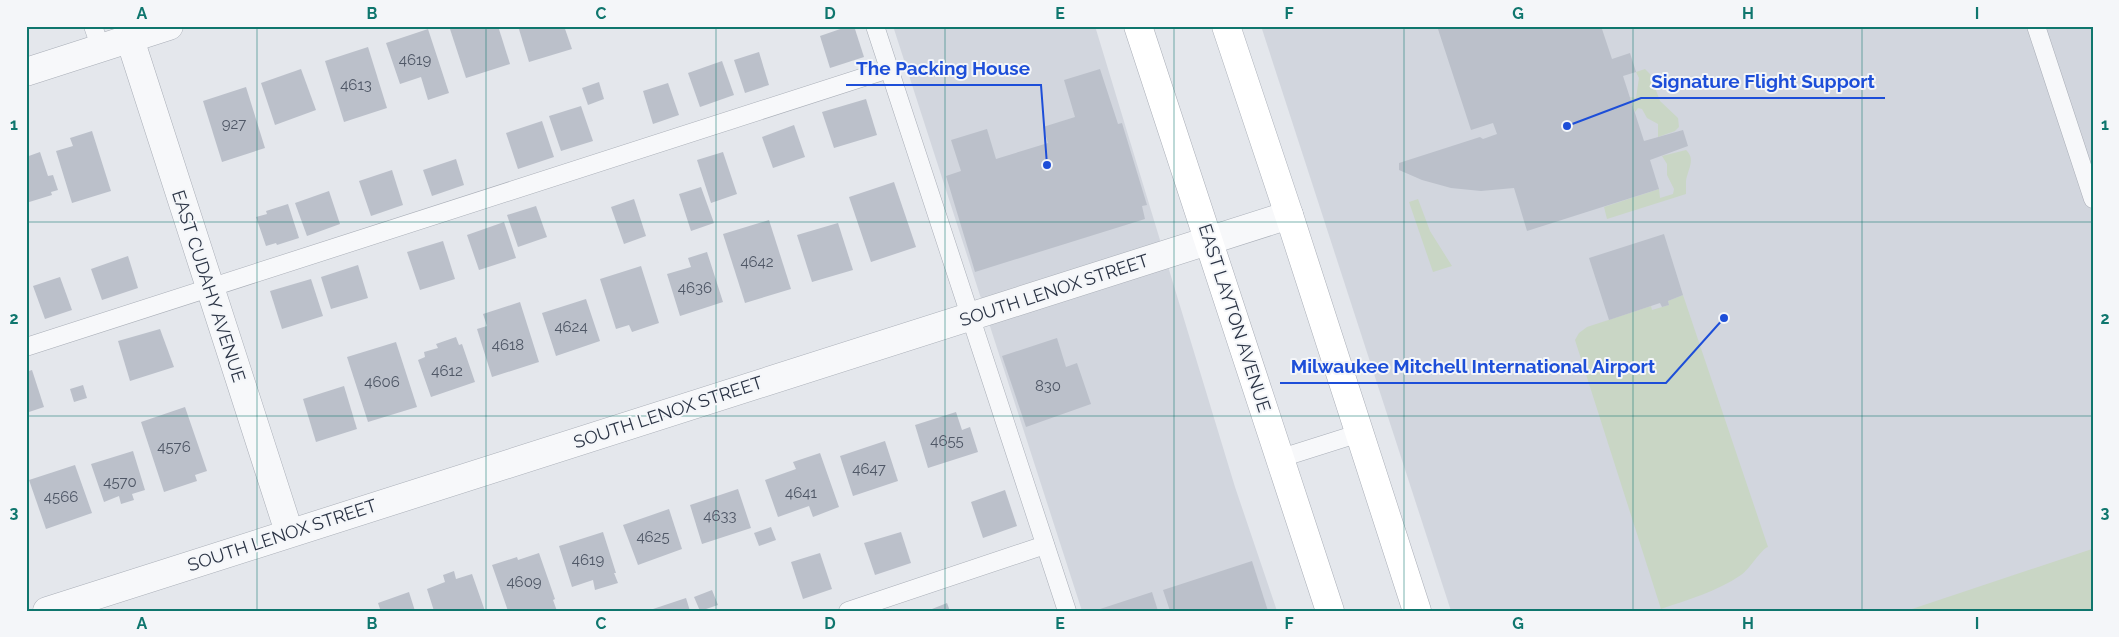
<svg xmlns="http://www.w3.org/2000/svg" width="2119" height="637" font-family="Raleway,sans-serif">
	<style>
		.built { fill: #d2d6de }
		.grass { fill: #c9d6c5 }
		.building { fill: #bbc0ca }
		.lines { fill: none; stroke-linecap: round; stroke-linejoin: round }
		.service-casing { stroke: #a9aeb7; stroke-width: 19 }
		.minor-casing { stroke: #a9aeb7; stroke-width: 29 }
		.secondary-casing { stroke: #a9aeb7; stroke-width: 29 }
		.service { stroke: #f7f8fa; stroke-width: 18 }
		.minor { stroke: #f7f8fa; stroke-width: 28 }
		.secondary { stroke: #fff; stroke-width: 28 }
		.grid { fill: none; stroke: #0f766e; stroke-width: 1; stroke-opacity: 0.55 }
		.labels { text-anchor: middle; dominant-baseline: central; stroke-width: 4; stroke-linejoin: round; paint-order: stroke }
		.number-label { font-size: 15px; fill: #4f5766 }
		.street-label { font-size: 18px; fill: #2b3445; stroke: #f4f6f9 }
		.leader { fill: none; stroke: #1d4ed8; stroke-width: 2 }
		.callout-dot { fill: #1d4ed8; stroke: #f4f6f9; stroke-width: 2 }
		.callout-label { font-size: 19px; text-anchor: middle; font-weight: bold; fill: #1d4ed8; stroke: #f4f6f9; stroke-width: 4; stroke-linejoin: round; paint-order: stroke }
		.neatline { fill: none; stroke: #0f766e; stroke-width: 2 }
		.grid-label { font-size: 16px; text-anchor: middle; font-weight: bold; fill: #0f766e }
	</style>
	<rect width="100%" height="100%" fill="#e4e7ec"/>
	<!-- built -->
	<g class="built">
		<path d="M 893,26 L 1095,26 L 1235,487 L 1277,611 L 1082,611 Z"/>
		<path d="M 1261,26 L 2093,26 L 2093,611 L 1451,611 Z"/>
	</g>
	<!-- grass -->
	<g class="grass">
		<path d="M 1645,69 L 1650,74 L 1660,101 L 1678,118 L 1679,127 L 1675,131 L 1658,137 L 1658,124 L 1647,118 L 1642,109 L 1638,108 L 1635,112 L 1630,97 L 1636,98 L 1639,78 L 1636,72 Z"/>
		<path d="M 1686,150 C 1696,159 1688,169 1686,181 C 1686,185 1686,189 1686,194 L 1607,219 L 1604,207 L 1659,189 L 1660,198 L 1673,194 L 1674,189 L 1667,175 L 1667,164 L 1662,156 Z"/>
		<path d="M 1418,199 L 1430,231 L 1452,266 L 1433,272 L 1409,202 Z"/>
		<path d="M 1683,295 L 1768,547 C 1761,549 1750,569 1741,575 C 1718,591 1687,600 1661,609 L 1575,340 L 1579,333 L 1587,327 L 1651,306 L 1652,310 L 1669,305 L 1668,301 Z"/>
		<path d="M 2093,548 L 2093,611 L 1906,611 L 2092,549 Z"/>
	</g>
	<!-- building -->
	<g class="building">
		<path d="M 449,26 L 498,26 L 510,64 L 466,78 Z"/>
		<path d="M 518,26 L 564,26 L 572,49 L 529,62 Z"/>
		<path d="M 849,26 L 854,26 L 864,57 L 830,68 L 820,36 Z"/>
		<path d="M 1437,26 L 1601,26 L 1612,59 L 1630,53 L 1636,72 L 1623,76 L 1644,141 L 1683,130 L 1688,146 L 1650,160 L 1659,189 L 1527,231 L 1514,188 L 1481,191 L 1451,188 L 1422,180 L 1399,170 L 1399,163 L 1480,137 L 1483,139 L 1497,134 L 1493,123 L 1471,130 Z"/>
		<path d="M 428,29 L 449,93 L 428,100 L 421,77 L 400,84 L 386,43 Z"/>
		<path d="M 368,47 L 387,108 L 344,122 L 325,61 Z"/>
		<path d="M 759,52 L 769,85 L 745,93 L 734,60 Z"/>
		<path d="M 722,61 L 734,95 L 700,107 L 688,73 Z"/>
		<path d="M 301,69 L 316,110 L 275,125 L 261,83 Z"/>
		<path d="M 1100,69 L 1118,124 L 1122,123 L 1147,205 L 1142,206 L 1145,219 L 975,272 L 946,176 L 961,171 L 951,140 L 987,129 L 996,159 L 1048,143 L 1043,127 L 1075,117 L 1064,80 Z"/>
		<path d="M 599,82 L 604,99 L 588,105 L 582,88 Z"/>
		<path d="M 668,83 L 679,115 L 653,124 L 643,91 Z"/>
		<path d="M 246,87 L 265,148 L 222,162 L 203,101 Z"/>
		<path d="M 866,99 L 877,135 L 834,148 L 822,112 Z"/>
		<path d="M 581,106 L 593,141 L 561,151 L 549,116 Z"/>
		<path d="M 542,121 L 554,157 L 518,169 L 506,133 Z"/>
		<path d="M 794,125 L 805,157 L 773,168 L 762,137 Z"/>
		<path d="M 92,131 L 111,191 L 72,203 L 56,151 L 73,146 L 70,138 Z"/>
		<path d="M 40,152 L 48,176 L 53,175 L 58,190 L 51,192 L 52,195 L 26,203 L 26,157 Z"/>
		<path d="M 723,152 L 737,194 L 711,203 L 697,160 Z"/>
		<path d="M 456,159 L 464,185 L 432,196 L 423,170 Z"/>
		<path d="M 392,170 L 403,205 L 371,216 L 359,181 Z"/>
		<path d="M 894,182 L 916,247 L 871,262 L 849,197 Z"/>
		<path d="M 701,187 L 714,223 L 691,231 L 679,194 Z"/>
		<path d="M 329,191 L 340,224 L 307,236 L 295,203 Z"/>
		<path d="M 634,199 L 646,236 L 624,244 L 611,207 Z"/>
		<path d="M 288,204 L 299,238 L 277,245 L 276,243 L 266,246 L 256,217 L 267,214 L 266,211 Z"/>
		<path d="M 536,206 L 547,237 L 518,247 L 507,215 Z"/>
		<path d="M 769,220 L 791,289 L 745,303 L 723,234 Z"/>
		<path d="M 504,222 L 516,258 L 479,270 L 467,235 Z"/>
		<path d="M 838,223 L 853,270 L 812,282 L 797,235 Z"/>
		<path d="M 1664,234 L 1683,295 L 1668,301 L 1669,305 L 1662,307 L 1660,303 L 1609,320 L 1589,258 Z"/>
		<path d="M 443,241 L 455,279 L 420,290 L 407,252 Z"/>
		<path d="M 707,252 L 723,302 L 680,316 L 667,274 L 691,267 L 688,258 Z"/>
		<path d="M 128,256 L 138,288 L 102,300 L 91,269 Z"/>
		<path d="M 358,265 L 368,298 L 331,309 L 321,277 Z"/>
		<path d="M 641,266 L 659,323 L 632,332 L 629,325 L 616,329 L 600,279 Z"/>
		<path d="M 60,277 L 72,310 L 45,319 L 33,286 Z"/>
		<path d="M 311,279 L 323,316 L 282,329 L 270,291 Z"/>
		<path d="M 586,299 L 600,341 L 556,356 L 542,313 Z"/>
		<path d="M 520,302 L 539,362 L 492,377 L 477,329 L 487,326 L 483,314 Z"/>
		<path d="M 160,329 L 174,367 L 130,381 L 118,341 Z"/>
		<path d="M 456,337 L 459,345 L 462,344 L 475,382 L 431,397 L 418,360 L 425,357 L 424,352 L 438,348 L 436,344 Z"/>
		<path d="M 1057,338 L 1066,367 L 1077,363 L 1091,404 L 1026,427 L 1002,356 Z"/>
		<path d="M 396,342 L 417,407 L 368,422 L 347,357 Z"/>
		<path d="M 32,370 L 44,407 L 26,413 L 26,372 Z"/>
		<path d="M 83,385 L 87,398 L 74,402 L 70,389 Z"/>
		<path d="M 344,386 L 357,429 L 316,442 L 303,399 Z"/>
		<path d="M 185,407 L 207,471 L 195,475 L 197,481 L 164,492 L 141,422 Z"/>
		<path d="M 956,412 L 962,430 L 970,427 L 978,452 L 928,468 L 915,425 Z"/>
		<path d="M 885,441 L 898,481 L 853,496 L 840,456 Z"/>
		<path d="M 133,451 L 145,490 L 132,494 L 134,500 L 121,504 L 119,496 L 104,502 L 91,464 Z"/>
		<path d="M 820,453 L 839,507 L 813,517 L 809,506 L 778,517 L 765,480 L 796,469 L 793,462 Z"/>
		<path d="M 75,465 L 92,513 L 46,529 L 29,480 Z"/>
		<path d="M 738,489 L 751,528 L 702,544 L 690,505 Z"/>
		<path d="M 1005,490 L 1017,526 L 983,538 L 971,502 Z"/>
		<path d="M 669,509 L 682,549 L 638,565 L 623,525 Z"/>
		<path d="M 771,527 L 776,540 L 759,546 L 754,533 Z"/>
		<path d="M 603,532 L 616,573 L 614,573 L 618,583 L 595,590 L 593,580 L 572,587 L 559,546 Z"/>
		<path d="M 901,532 L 911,563 L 875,575 L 864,543 Z"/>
		<path d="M 539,553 L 555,599 L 553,600 L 557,611 L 508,611 L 492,565 L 517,557 L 518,560 Z"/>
		<path d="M 820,553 L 832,589 L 803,599 L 791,562 Z"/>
		<path d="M 1252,561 L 1268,611 L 1170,611 L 1163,590 Z"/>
		<path d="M 454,571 L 456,579 L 472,574 L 485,611 L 434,611 L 427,589 L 445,582 L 443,575 Z"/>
		<path d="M 712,590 L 718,605 L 700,611 L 694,597 Z"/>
		<path d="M 409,592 L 415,611 L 375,611 L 380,609 L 378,603 Z"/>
		<path d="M 1152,592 L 1158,611 L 1097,611 L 1097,610 Z"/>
		<path d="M 686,598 L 690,611 L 650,611 L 650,610 Z"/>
		<path d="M 947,603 L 950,611 L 927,611 Z"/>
	</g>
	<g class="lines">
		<defs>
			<g id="service">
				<path d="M 93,26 L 101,49"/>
				<path d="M 875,26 L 1067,611"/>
				<path d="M 2036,26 L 2093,199"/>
				<path d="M 26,347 L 889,69"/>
				<path d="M 1281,458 L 1360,433"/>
				<path d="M 848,611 L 1045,545"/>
			</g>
			<g id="minor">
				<path d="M 130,39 L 289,532"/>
				<path d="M 26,72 L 169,26"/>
				<path d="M 47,611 L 1289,215"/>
			</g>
			<g id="secondary">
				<path d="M 1138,26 L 1330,611"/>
				<path d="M 1226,26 L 1289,215 L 1417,611"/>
			</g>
		</defs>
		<!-- service casing -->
		<use href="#service" class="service-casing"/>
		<!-- minor casing -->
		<use href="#minor" class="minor-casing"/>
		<!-- secondary casing -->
		<use href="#secondary" class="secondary-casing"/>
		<!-- service -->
		<use href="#service" class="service"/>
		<!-- minor -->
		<use href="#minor" class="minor"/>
		<!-- secondary -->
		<use href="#secondary" class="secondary"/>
	</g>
	<!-- grid -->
	<path class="grid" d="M 257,26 L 257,611M 486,26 L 486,611M 716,26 L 716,611M 945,26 L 945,611M 1174,26 L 1174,611M 1404,26 L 1404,611M 1633,26 L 1633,611M 1862,26 L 1862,611M 26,222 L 2093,222M 26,416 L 2093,416"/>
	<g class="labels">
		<!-- number labels -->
		<g class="number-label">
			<text x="415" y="60">4619</text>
			<text x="356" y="85">4613</text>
			<text x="234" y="124">927</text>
			<text x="757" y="262">4642</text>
			<text x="695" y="288">4636</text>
			<text x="571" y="327">4624</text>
			<text x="508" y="345">4618</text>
			<text x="447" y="371">4612</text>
			<text x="382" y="382">4606</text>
			<text x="1048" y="386">830</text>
			<text x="947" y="441">4655</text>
			<text x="174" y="447">4576</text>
			<text x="869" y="469">4647</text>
			<text x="120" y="482">4570</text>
			<text x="801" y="493">4641</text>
			<text x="61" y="497">4566</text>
			<text x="720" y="516">4633</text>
			<text x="653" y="537">4625</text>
			<text x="588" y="560">4619</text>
			<text x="524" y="582">4609</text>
		</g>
		<!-- street labels -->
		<g class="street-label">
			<text transform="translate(209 286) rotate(72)">EAST CUDAHY AVENUE</text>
			<text transform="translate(1054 290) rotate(-18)">SOUTH LENOX STREET</text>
			<text transform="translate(1235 318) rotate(72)">EAST LAYTON AVENUE</text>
			<text transform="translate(668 412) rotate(-18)">SOUTH LENOX STREET</text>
			<text transform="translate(282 535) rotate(-18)">SOUTH LENOX STREET</text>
		</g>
	</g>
	<!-- callouts -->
	<path class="leader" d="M1047 165L1041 85H846M1567 126L1641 98H1885M1724 318L1666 383H1280"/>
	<g class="callout-dot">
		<circle cx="1047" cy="165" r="5"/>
		<circle cx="1567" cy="126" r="5"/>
		<circle cx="1724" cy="318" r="5"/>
	</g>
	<g class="callout-label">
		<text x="943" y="75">The Packing House</text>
		<text x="1763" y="88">Signature Flight Support</text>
		<text x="1473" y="373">Milwaukee Mitchell International Airport</text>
	</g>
	<!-- border -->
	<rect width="2119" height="637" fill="none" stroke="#f4f6f9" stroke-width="55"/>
	<rect x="28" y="28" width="2064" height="582" class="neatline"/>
	<g class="grid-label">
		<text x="142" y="19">A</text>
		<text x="372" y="19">B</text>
		<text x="601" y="19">C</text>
		<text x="830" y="19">D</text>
		<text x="1060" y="19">E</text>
		<text x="1289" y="19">F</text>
		<text x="1518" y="19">G</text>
		<text x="1748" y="19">H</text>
		<text x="1977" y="19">I</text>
		<text x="14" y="130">1</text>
		<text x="2105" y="130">1</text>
		<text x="14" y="324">2</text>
		<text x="2105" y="324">2</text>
		<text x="14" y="518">3</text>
		<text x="2105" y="518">3</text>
		<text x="142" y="629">A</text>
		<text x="372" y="629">B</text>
		<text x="601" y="629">C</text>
		<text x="830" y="629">D</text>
		<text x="1060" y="629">E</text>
		<text x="1289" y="629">F</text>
		<text x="1518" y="629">G</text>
		<text x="1748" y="629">H</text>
		<text x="1977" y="629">I</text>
	</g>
</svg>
